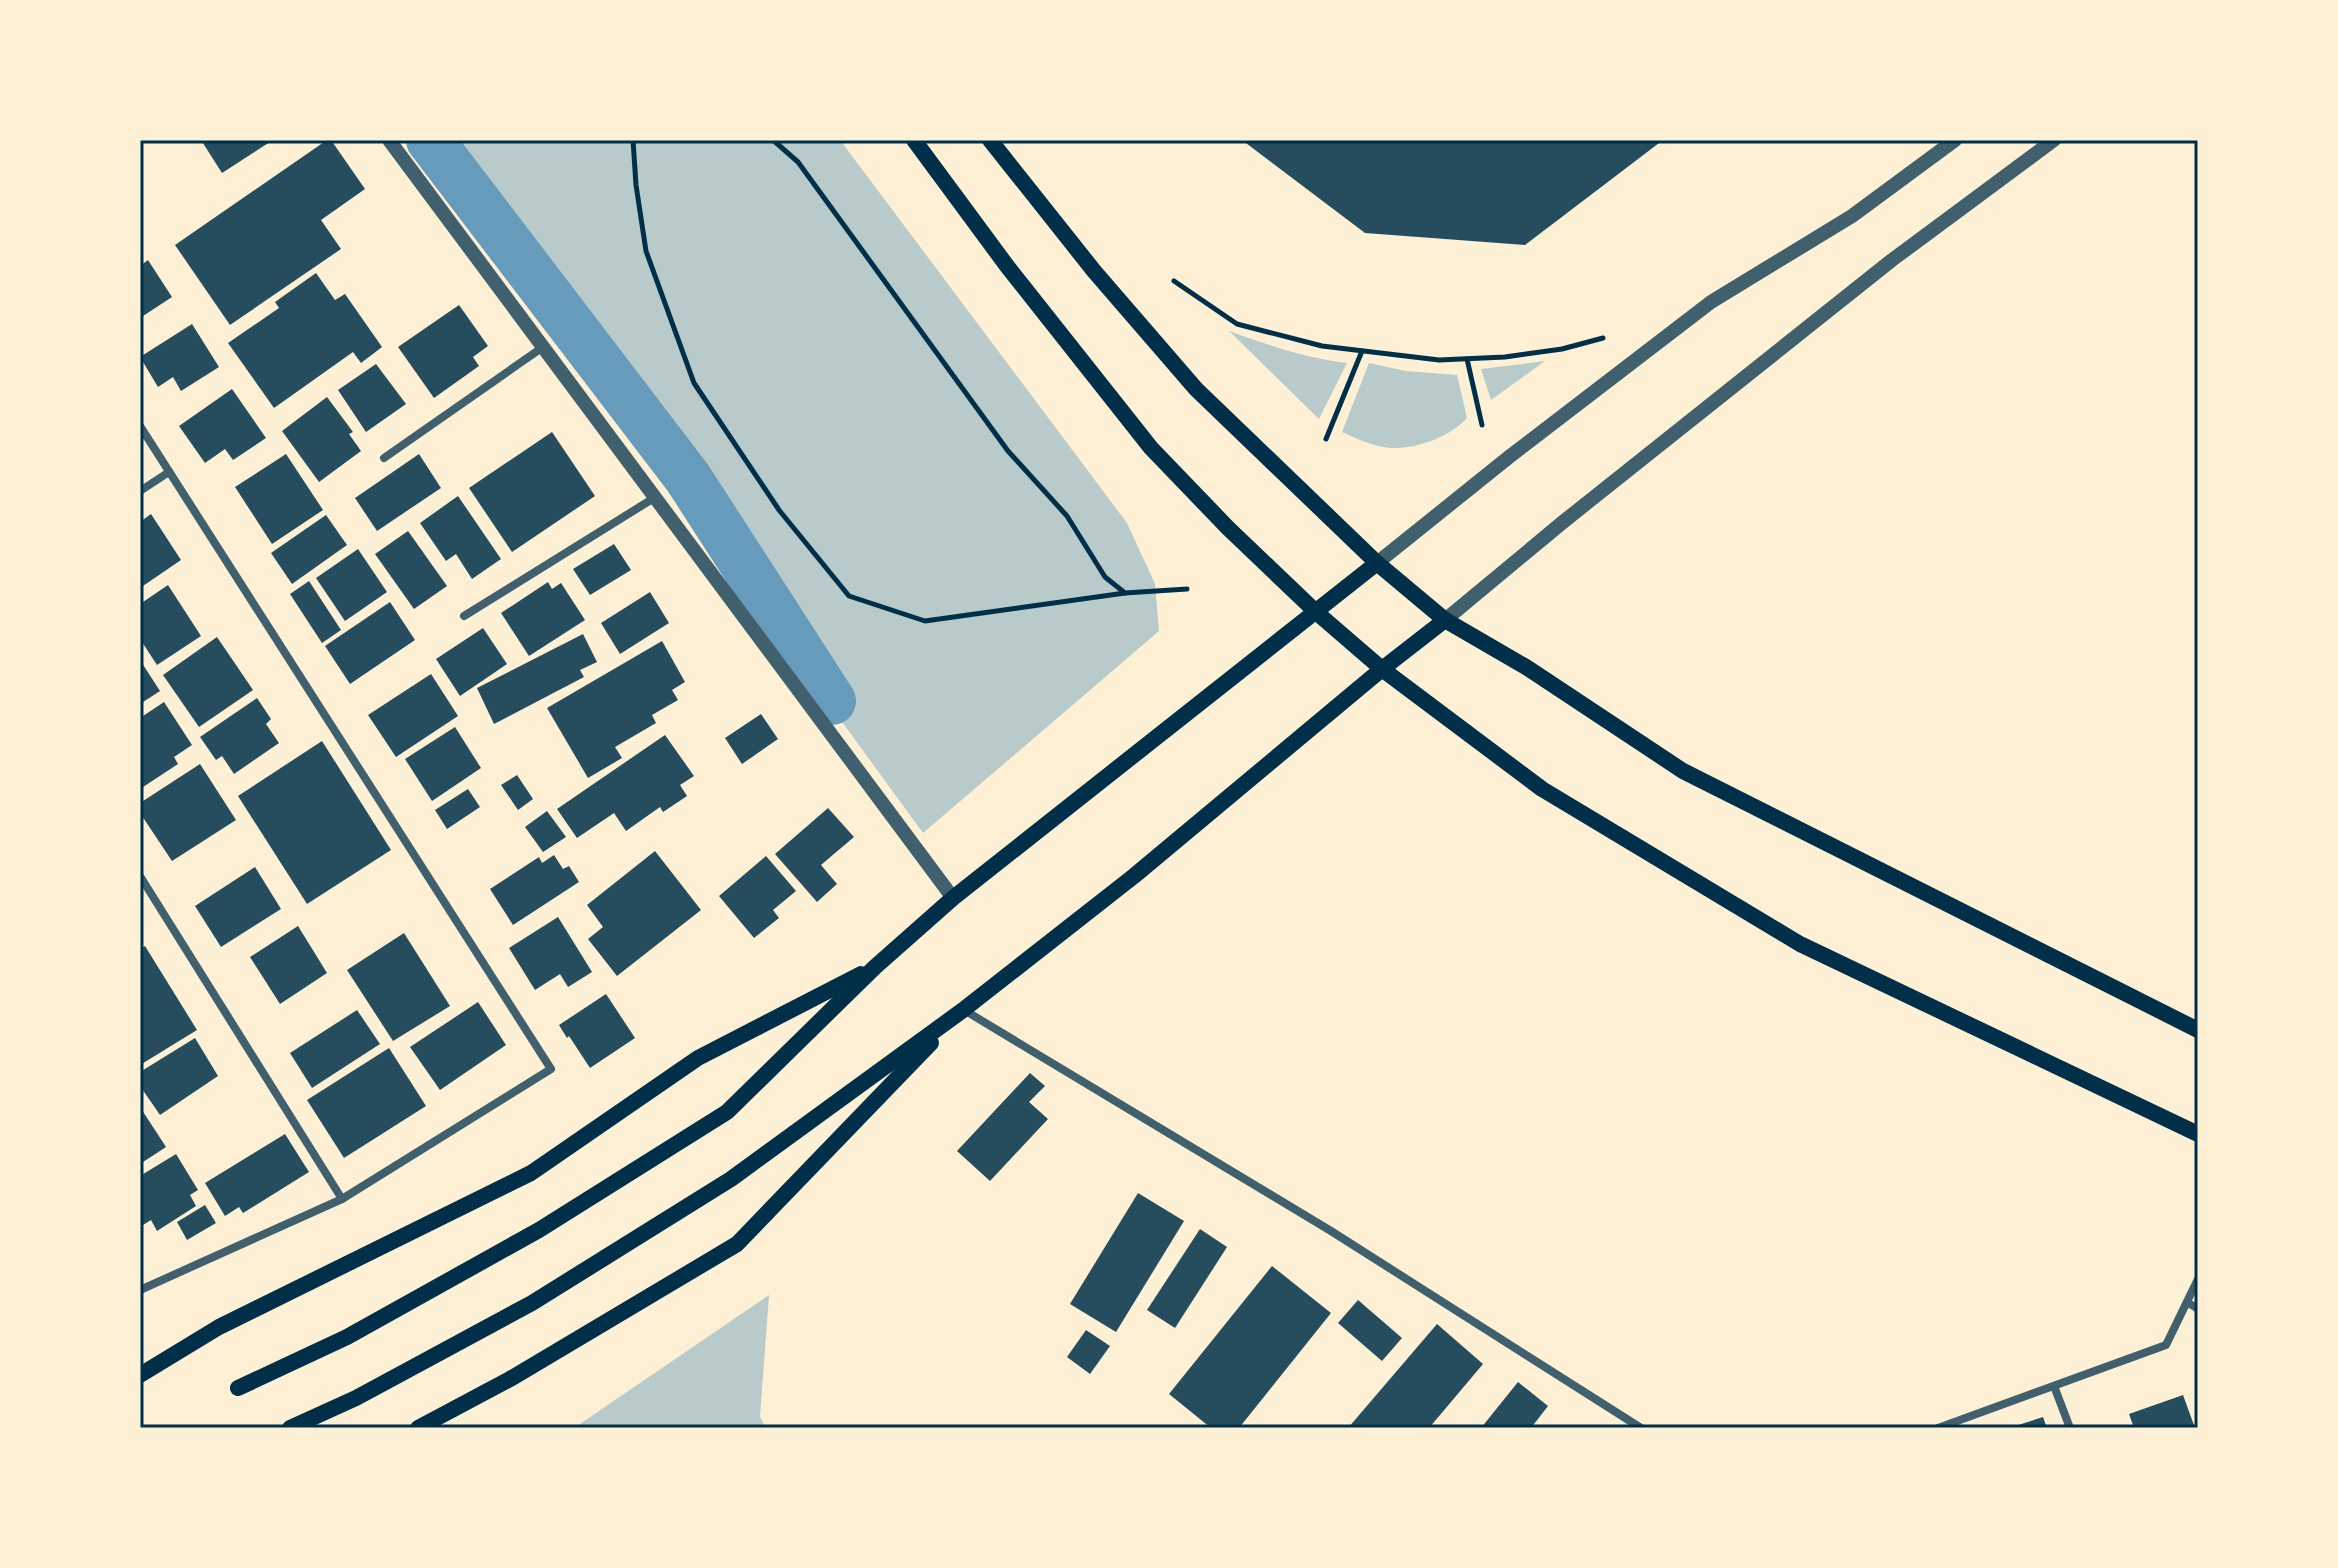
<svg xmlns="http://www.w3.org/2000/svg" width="2338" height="1568" font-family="'Varela Round',sans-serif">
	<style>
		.green { fill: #b9caca }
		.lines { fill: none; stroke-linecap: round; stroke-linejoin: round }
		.canal { stroke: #669bbc; stroke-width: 48 }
		.building { fill: #264d5e }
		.path { stroke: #003049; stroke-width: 5 }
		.minor { stroke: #3f606c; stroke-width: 8 }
		.tertiary { stroke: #3f606c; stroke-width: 14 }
		.secondary { stroke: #003049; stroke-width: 16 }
		.neatline { fill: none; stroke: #003049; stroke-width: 3 }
	</style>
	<rect width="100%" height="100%" fill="#fdf0d5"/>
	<!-- green -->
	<g class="green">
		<path d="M 418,140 L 840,140 L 1127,523 L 1155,584 L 1159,631 L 923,833 Z"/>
		<path d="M 1229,331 C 1268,345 1305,358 1347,363 L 1319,419 Z"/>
		<path d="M 1545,361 L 1491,400 L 1481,369 Z"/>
		<path d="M 1369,363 L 1406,371 L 1457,375 L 1467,418 C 1450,437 1417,449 1391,448 C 1374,447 1358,439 1342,432 Z"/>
		<path d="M 769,1295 L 760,1417 L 766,1428 L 574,1428 Z"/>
	</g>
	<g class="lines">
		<!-- canal -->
		<path class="canal" d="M 430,140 L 688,478 L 832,701"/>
	</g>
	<!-- building -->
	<g class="building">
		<path d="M 201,140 L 273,140 L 222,173 Z"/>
		<path d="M 327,140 L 331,140 L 365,189 L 321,220 L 341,249 L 230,325 L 175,245 Z"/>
		<path d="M 1242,140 L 1663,140 L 1525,245 L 1365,233 Z"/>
		<path d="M 148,260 L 172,297 L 140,318 L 140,266 Z"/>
		<path d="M 316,273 L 335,300 L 345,294 L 382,347 L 361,363 L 353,352 L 274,408 L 228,343 L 279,308 L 275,302 Z"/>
		<path d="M 459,305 L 488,346 L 473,357 L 479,366 L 434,398 L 398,347 Z"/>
		<path d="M 192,324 L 219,367 L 181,391 L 173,377 L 158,387 L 140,357 Z"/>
		<path d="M 376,364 L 406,404 L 366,432 L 338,390 Z"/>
		<path d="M 232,389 L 266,438 L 233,460 L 225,449 L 205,463 L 179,426 Z"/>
		<path d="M 327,397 L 353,432 L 349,434 L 361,451 L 319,482 L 282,431 Z"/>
		<path d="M 552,432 L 595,496 L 512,552 L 469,488 Z"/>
		<path d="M 286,454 L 323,510 L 272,544 L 235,487 Z"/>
		<path d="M 419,454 L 441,488 L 377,531 L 355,498 Z"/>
		<path d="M 458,496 L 501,559 L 472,579 L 456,554 L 446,561 L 420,523 Z"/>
		<path d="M 151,514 L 181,560 L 140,588 L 140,522 Z"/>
		<path d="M 326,515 L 347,545 L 292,584 L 271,553 Z"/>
		<path d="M 408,531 L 447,586 L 414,609 L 375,554 Z"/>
		<path d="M 614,544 L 631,570 L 590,595 L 573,569 Z"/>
		<path d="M 358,549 L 387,592 L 345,621 L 316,578 Z"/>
		<path d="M 309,581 L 341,630 L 322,643 L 290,594 Z"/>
		<path d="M 548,582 L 552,589 L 561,583 L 585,620 L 529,656 L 501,613 Z"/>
		<path d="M 168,585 L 201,636 L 157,665 L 140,639 L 140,604 Z"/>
		<path d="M 650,592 L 669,623 L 620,654 L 601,623 Z"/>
		<path d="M 390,602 L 415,640 L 350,684 L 325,646 Z"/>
		<path d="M 483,628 L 507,664 L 460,696 L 436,659 Z"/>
		<path d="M 583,634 L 597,662 L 580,670 L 584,677 L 494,724 L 477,688 Z"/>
		<path d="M 217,637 L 253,690 L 199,727 L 163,675 Z"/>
		<path d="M 662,641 L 685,682 L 672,690 L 678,700 L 652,715 L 656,723 L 615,747 L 622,758 L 588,778 L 547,708 Z"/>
		<path d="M 140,660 L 160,691 L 140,704 Z"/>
		<path d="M 431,674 L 458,716 L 396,757 L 368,715 Z"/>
		<path d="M 257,698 L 271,719 L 266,724 L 279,743 L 234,774 L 222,756 L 216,760 L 200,737 Z"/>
		<path d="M 164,702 L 192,745 L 174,757 L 178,764 L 140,789 L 140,718 Z"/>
		<path d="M 761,714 L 778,739 L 742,764 L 725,738 Z"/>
		<path d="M 455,727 L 481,768 L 432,801 L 405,759 Z"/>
		<path d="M 665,735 L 694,776 L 680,785 L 687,796 L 663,812 L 660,807 L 626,831 L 614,813 L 577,838 L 557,809 Z"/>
		<path d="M 322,741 L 391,850 L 307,904 L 238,796 Z"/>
		<path d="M 200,764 L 236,820 L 172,861 L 140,813 L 140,803 Z"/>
		<path d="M 517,775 L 533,799 L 518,810 L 501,785 Z"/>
		<path d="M 468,789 L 480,807 L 447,829 L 435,810 Z"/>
		<path d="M 828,808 L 854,837 L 821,865 L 837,884 L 817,902 L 775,854 Z"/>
		<path d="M 547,811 L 566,837 L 543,852 L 525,827 Z"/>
		<path d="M 655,851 L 701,910 L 617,976 L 588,939 L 603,927 L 587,905 Z"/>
		<path d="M 554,855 L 563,869 L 569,866 L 579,882 L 513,925 L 490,889 L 539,857 L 542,863 Z"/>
		<path d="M 766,856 L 796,891 L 773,910 L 779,918 L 754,938 L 719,896 Z"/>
		<path d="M 255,867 L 281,909 L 221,947 L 195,906 Z"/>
		<path d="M 558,917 L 592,972 L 568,987 L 560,974 L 535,990 L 509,948 Z"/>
		<path d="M 298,926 L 327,973 L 280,1004 L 250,957 Z"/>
		<path d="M 404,933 L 450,1006 L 393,1041 L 347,970 Z"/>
		<path d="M 145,946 L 197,1030 L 140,1065 L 140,949 Z"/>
		<path d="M 606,994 L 635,1038 L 590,1068 L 569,1036 L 567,1038 L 559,1025 Z"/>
		<path d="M 478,1002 L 506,1045 L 440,1090 L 410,1047 Z"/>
		<path d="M 357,1010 L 380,1044 L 312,1088 L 290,1053 Z"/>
		<path d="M 195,1038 L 218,1076 L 160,1115 L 140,1086 L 140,1072 Z"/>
		<path d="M 389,1048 L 426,1106 L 344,1158 L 307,1100 Z"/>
		<path d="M 1030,1073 L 1045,1086 L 1029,1102 L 1048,1119 L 990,1181 L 957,1151 Z"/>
		<path d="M 140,1107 L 166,1147 L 140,1164 Z"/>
		<path d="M 285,1134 L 309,1172 L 243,1213 L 239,1207 L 225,1216 L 205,1183 Z"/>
		<path d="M 176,1154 L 198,1190 L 190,1195 L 196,1206 L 157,1231 L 151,1220 L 140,1227 L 140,1176 Z"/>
		<path d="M 1138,1193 L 1184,1221 L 1116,1332 L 1070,1304 Z"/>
		<path d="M 205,1205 L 216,1223 L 187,1240 L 177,1222 Z"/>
		<path d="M 1200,1229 L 1227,1247 L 1175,1328 L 1147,1310 Z"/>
		<path d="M 1272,1266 L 1331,1313 L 1239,1428 L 1211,1428 L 1169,1394 Z"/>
		<path d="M 1358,1300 L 1402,1338 L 1382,1361 L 1338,1323 Z"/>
		<path d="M 1437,1324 L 1483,1364 L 1429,1428 L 1348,1428 Z"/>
		<path d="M 1086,1330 L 1110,1346 L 1090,1374 L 1067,1357 Z"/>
		<path d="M 1518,1382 L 1548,1406 L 1531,1428 L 1481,1428 Z"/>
		<path d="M 2183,1395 L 2195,1428 L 2134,1428 L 2129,1414 Z"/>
		<path d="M 2043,1417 L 2047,1428 L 2012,1428 L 2012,1427 Z"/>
	</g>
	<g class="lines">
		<!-- path -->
		<g class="path">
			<path d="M 633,140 L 636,185 L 646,251 L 694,383 L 779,510 L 849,596 L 925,621 L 1125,593"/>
			<path d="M 773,140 L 798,162 L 1008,451 L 1067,516 L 1105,577 L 1125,593 L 1187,589"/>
			<path d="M 1174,281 L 1237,324 L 1322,346 L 1439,360 L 1505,357 L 1562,349 L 1603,338"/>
			<path d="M 1467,359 L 1482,425"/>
			<path d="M 1326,439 L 1362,351"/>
		</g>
		<!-- minor -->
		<g class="minor">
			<path d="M 140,426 L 551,1069 L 342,1199 L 140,1290"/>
			<path d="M 384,458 L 543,347"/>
			<path d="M 140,491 L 169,472"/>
			<path d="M 464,616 L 654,498"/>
			<path d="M 140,876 L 342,1199"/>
			<path d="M 964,1010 L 1331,1231 L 1641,1428"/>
			<path d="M 2187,1302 L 2198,1309"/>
			<path d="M 2054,1386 L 2070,1428"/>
			<path d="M 1938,1428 L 2166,1345 L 2198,1279"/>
		</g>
		<!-- tertiary -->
		<g class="tertiary">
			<path d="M 389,140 L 953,898"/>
			<path d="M 1377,563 L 1509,457 L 1711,302 L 1852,216 L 1955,140"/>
			<path d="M 1445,620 L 1563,522 L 1892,260 L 2054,140"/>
		</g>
		<!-- secondary -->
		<g class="secondary">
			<path d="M 914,140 L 1007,266 L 1151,448 L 1228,528 L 1316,612 L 1382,669 L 1542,789 L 1800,944 L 2198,1134"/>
			<path d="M 990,140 L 1094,271 L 1196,389 L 1377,563 L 1445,620 L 1526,667 L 1683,771 L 2198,1030"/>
			<path d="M 140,1375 L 219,1327 L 531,1173 L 698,1058 L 861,974"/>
			<path d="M 238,1388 L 347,1337 L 539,1230 L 727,1112 L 875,967 L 953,898 L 1377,563"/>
			<path d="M 290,1428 L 356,1398 L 532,1303 L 731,1179 L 963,1010 L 1134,876 L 1382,669 L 1445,620"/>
			<path d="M 418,1428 L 510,1379 L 737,1244 L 931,1043"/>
		</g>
	</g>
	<!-- border -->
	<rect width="2338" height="1568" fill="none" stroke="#fdf0d5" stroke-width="284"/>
	<rect x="142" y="142" width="2054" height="1284" class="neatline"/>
</svg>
